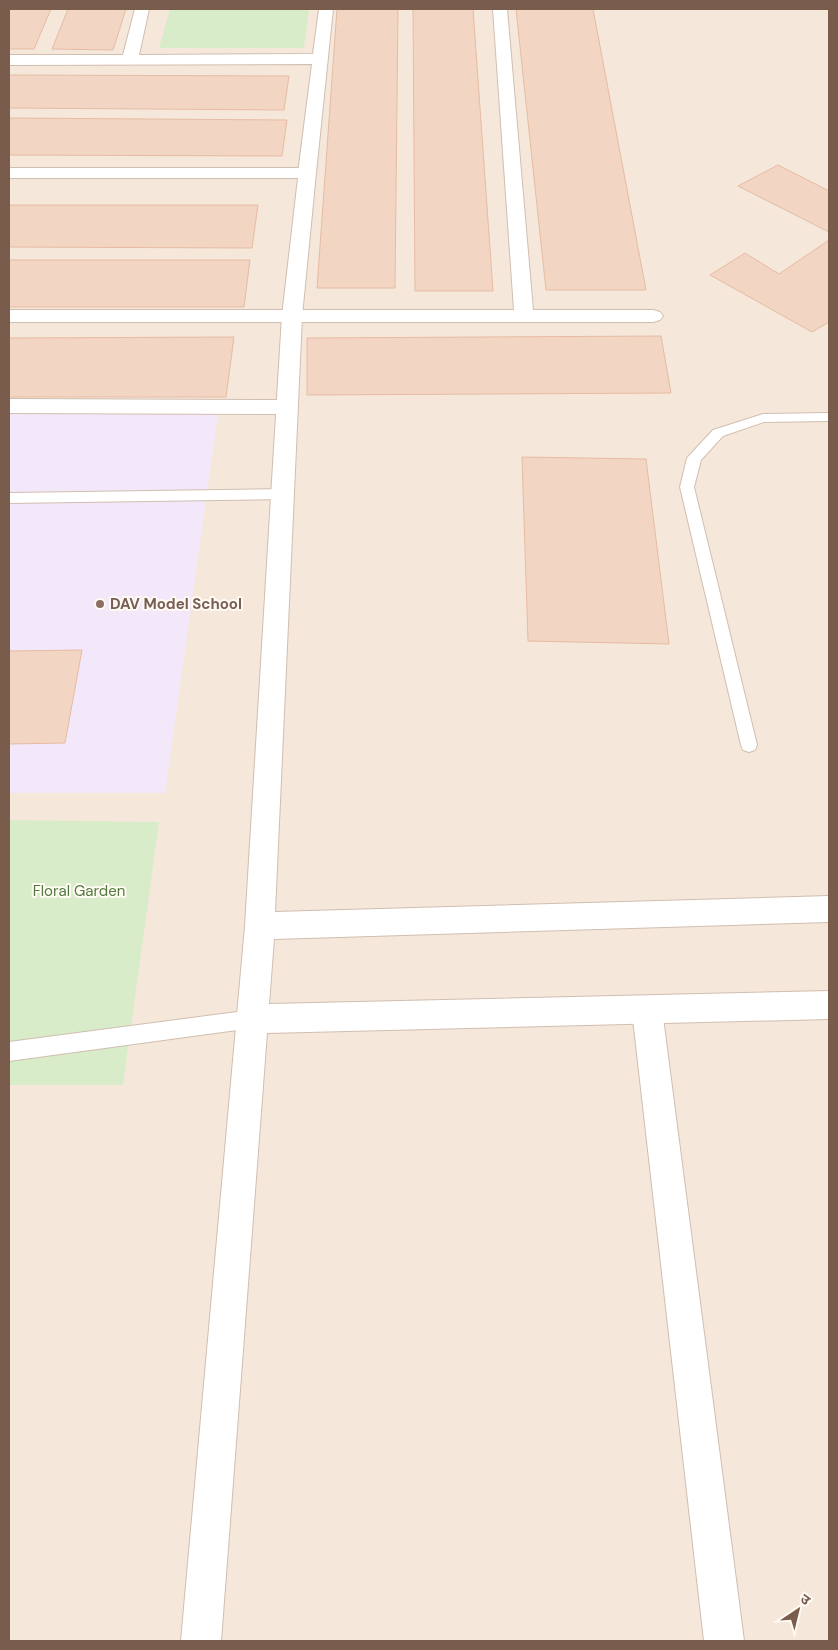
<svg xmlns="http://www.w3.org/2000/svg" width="838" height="1650" font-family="'DM Sans','Noto Sans Devanagari',sans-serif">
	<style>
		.residential { fill: #f5e8da }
		.education { fill: #f3e8fa }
		.green { fill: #d8ecc9 }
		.building { fill: #f3d5c3; stroke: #e6bba3 }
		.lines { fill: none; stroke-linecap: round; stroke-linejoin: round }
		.service-casing { stroke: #d1beb0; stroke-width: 2 }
		.minor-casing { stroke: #d1beb0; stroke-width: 2 }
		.tertiary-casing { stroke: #d1beb0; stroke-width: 2 }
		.service { fill: #fff; fill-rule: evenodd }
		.minor { fill: #fff; fill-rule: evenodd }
		.tertiary { fill: #fff; fill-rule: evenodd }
		.education-dot { fill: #8d6e63; stroke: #fffaf3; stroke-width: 2 }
		.labels { text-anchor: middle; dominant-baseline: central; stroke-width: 4; stroke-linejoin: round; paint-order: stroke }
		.education-label { font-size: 15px; font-weight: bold; fill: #785e54; stroke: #fffaf3; text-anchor: start }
		.park-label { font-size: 15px; fill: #537a41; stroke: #fffaf3 }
	</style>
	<rect width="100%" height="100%" fill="#fdf6ec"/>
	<!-- residential -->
	<rect class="residential" x="9" y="9" width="820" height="1632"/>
	<!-- education -->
	<path class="education" d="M 9,414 L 218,414 L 165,793 L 9,793 Z"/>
	<!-- green -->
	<g class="green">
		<path d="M 170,9 L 309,9 L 304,48 L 159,48 Z"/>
		<path d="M 9,820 L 159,822 L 123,1085 L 9,1085 Z"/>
	</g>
	<!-- building -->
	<g class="building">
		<path d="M 9,9 L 51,9 L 34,49 L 9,49 Z"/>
		<path d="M 68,9 L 126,9 L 113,50 L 52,49 Z"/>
		<path d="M 337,9 L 398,9 L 395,288 L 317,288 Z"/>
		<path d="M 413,9 L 473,9 L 493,291 L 415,291 Z"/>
		<path d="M 516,9 L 593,9 L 646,290 L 546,290 Z"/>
		<path d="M 9,75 L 289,76 L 284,110 L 9,108 Z"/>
		<path d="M 9,118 L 287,120 L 282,156 L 9,155 Z"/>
		<path d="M 778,165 L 829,191 L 829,232 L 738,186 Z"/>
		<path d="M 9,205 L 258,205 L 252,248 L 9,247 Z"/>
		<path d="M 829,240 L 829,322 L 812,332 L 710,275 L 745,253 L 779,274 Z"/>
		<path d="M 9,260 L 250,260 L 244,307 L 9,307 Z"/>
		<path d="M 661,336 L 671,393 L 307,395 L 307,338 Z"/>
		<path d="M 234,337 L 226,397 L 9,397 L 9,338 Z"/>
		<path d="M 522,457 L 646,459 L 669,644 L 528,641 Z"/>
		<path d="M 82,650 L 65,743 L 9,744 L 9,651 Z"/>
	</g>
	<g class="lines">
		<defs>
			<g id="service">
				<path d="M 829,413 L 829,421 L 764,422 L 723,436 L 701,460 L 694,487 L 757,745 L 755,750 L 749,752 L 743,750 L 741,745 L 680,487 L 687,458 L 713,430 L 763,414 Z"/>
				<path d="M 283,489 L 288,491 L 290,494 L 288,497 L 283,499 L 9,503 L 9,493 Z"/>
				<path d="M 252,1010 L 259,1012 L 262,1019 L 259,1026 L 252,1028 L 9,1061 L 9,1042 Z"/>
			</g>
			<g id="minor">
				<path d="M 135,9 L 149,9 L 139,55 L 313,54 L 319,9 L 333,9 L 316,173 L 313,177 L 307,178 L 301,177 L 298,173 L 312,64 L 9,65 L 9,55 L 123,55 Z"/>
				<path d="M 493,9 L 507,9 L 533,310 L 653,310 L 660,312 L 663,316 L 660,320 L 653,322 L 9,322 L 9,310 L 514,310 Z"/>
				<path d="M 9,399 L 287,400 L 294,402 L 297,407 L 294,412 L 287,414 L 9,413 Z"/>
				<path d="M 647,996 L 658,1000 L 662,1010 L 744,1641 L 704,1641 L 632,1010 L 636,1000 Z"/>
			</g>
			<path id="tertiary" d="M 9,168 L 307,168 L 313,169 L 316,173 L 302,316 L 275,912 L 829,896 L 829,922 L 274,939 L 269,1004 L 829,991 L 829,1019 L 267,1033 L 221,1641 L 181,1641 L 245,926 L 282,316 L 298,178 L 9,178 Z"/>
		</defs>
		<!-- service casing -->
		<use href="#service" class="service-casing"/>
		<!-- minor casing -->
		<use href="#minor" class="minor-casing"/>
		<!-- tertiary casing -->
		<use href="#tertiary" class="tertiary-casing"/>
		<!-- service -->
		<use href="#service" class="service"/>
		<!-- minor -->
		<use href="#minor" class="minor"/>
		<!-- tertiary -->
		<use href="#tertiary" class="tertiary"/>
	</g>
	<!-- markers -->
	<circle class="education-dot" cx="100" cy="604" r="5"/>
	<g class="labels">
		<!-- education labels -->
		<g class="education-label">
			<text x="110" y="604">DAV Model School</text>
		</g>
		<!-- park labels -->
		<g class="park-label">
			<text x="79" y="891">Floral Garden</text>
		</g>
	</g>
	<!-- border -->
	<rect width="838" height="1650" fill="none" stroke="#7a5c4d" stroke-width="20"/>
	<!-- north arrow -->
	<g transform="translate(798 1610) rotate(35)" stroke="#fffaf3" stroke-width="4" paint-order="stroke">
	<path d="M0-4L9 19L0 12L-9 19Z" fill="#7a5c4d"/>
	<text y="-8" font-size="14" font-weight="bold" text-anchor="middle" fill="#7a5c4d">उ</text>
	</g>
</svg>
